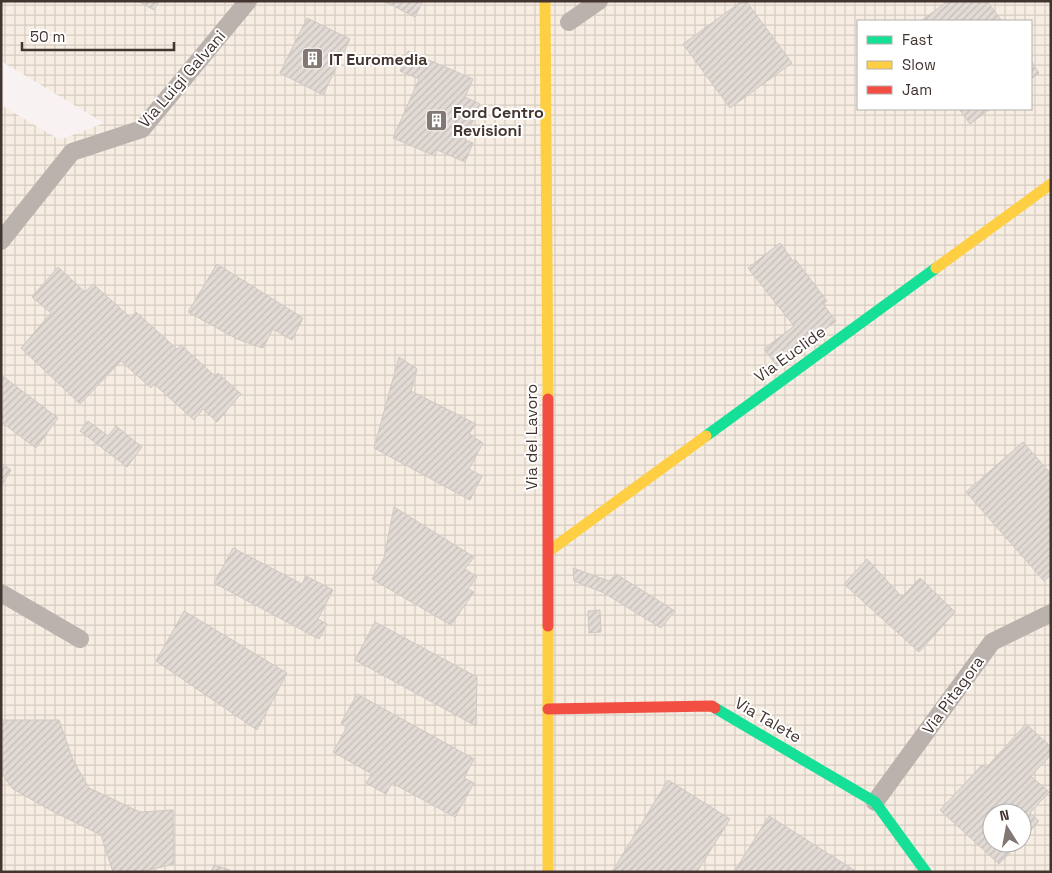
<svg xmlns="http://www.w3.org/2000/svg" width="1052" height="873" font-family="'Space Grotesk',sans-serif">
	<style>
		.industrial { fill: url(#industrial-grid); fill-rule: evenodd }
		.building { fill: url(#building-hatch); stroke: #cfc8c3 }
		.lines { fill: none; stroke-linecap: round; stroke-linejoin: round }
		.street { stroke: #bcb2ad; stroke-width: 18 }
		.fast { stroke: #16e098; stroke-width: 11 }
		.slow { stroke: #ffcf43; stroke-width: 11 }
		.jam { stroke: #f24e42; stroke-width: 11 }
		.labels { text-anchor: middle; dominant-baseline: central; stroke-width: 4; stroke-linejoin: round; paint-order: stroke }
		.poi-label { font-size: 16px; font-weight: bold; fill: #42342f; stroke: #fff; text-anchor: start }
		.street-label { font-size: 16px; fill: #42342f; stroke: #fff }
	</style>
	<defs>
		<pattern id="industrial-grid" width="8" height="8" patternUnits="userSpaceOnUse" patternTransform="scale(1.25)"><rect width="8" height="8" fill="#f7ede2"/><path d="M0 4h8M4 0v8" fill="none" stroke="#d5ccc2"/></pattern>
		<pattern id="building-hatch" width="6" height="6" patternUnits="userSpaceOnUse" patternTransform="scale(1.25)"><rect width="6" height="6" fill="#e2dad5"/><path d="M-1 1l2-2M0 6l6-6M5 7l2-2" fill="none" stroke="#c3bcb7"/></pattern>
	</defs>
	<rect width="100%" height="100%" fill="#f8f3f2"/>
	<!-- industrial -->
	<path class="industrial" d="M 1,1 L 1051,1 L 1051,872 L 1,872 L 1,105 L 60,140 L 104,123 L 1,61 ZM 858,21 L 1031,21 L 1031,109 L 858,109 ZM 992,813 L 1022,813 L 1022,843 L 992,843 Z"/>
	<!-- building -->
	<g class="building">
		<path d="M 138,1 L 159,1 L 154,10 Z"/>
		<path d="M 384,1 L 423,1 L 415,17 Z"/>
		<path d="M 742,1 L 746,1 L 792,63 L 730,108 L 683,44 Z"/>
		<path d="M 948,1 L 987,1 L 1002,21 L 921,21 Z"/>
		<path d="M 307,18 L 350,39 L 323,95 L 280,73 Z"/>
		<path d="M 408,51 L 473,79 L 465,97 L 480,104 L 465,140 L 473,143 L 465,162 L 437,150 L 435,156 L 393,138 L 419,79 L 400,71 Z"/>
		<path d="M 1031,61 L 1039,73 L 1031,79 Z"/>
		<path d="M 959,109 L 990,109 L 970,124 Z"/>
		<path d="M 780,243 L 793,261 L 795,259 L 827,301 L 823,304 L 836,321 L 777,366 L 764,349 L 794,326 L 748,268 Z"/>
		<path d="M 217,264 L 303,318 L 292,340 L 273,329 L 263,348 L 237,339 L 188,312 Z"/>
		<path d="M 58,267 L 85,292 L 93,284 L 131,318 L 136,312 L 177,349 L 181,345 L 215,376 L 218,373 L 241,394 L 217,422 L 203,409 L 194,420 L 154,384 L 151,388 L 121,361 L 80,404 L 21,348 L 51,313 L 32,297 Z"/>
		<path d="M 399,357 L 417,369 L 411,391 L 476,424 L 469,434 L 483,443 L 469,469 L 482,476 L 470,500 L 374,448 Z"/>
		<path d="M 1,375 L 58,418 L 36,448 L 1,422 Z"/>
		<path d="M 88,421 L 108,436 L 116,426 L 142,447 L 127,467 L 80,431 Z"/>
		<path d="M 1023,442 L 1051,474 L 1051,575 L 1044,581 L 966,492 Z"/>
		<path d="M 1,463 L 11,470 L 1,486 Z"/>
		<path d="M 394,507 L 474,557 L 465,569 L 477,577 L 468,589 L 474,592 L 451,625 L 372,579 L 384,558 Z"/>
		<path d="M 233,548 L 302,584 L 306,576 L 333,590 L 318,619 L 327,624 L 319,639 L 214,583 Z"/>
		<path d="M 867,559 L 902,597 L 920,578 L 955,612 L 919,652 L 844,584 Z"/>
		<path d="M 573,568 L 609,581 L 616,574 L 675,611 L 661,628 L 604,593 L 574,581 Z"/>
		<path d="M 600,610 L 601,632 L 589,633 L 588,611 Z"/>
		<path d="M 184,611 L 287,673 L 257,730 L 156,661 Z"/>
		<path d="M 375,622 L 477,677 L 476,726 L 355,660 Z"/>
		<path d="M 357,694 L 474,759 L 464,778 L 474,783 L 455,817 L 392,783 L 386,794 L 366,783 L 372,774 L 333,752 L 347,727 L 341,723 Z"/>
		<path d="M 1,720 L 59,720 L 73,760 L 89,788 L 140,812 L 173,810 L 174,864 L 141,872 L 113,872 L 101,835 L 52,811 L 13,789 L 1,773 Z"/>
		<path d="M 1026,724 L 1051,747 L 1051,755 L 1031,776 L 1049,792 L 1030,813 L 1039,821 L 1022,840 L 1022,813 L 992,813 L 992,843 L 1019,843 L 999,864 L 940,810 L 982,765 L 986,768 Z"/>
		<path d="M 668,780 L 730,819 L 697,872 L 612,872 Z"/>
		<path d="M 769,816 L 857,872 L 734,872 Z"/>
		<path d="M 214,865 L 230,870 L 229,872 L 211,872 Z"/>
	</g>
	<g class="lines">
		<!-- street -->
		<g class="street">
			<path d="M 569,22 L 599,1"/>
			<path d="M 1,241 L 72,152 L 142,129 L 248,1"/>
			<path d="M 1,593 L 80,639"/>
			<path d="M 875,802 L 992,642 L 1051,613"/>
		</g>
		<!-- fast -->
		<g class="fast">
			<path d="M 706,436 L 936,268"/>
			<path d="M 715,708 L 875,802 L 926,872"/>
		</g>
		<!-- slow -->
		<g class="slow">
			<path d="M 545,1 L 548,399"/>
			<path d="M 936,268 L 1051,184"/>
			<path d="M 549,551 L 706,436"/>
			<path d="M 548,872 L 548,626"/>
		</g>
		<!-- jam -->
		<g class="jam">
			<path d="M 548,399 L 548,626"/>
			<path d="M 548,709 L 712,706 L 715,708"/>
		</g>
	</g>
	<!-- icons -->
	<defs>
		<symbol id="building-square" viewBox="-11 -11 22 22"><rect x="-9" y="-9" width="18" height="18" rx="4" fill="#827773" stroke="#fff"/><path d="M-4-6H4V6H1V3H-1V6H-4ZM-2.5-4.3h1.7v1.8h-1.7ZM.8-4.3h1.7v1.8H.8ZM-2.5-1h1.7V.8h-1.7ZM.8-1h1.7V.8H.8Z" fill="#fff"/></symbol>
	</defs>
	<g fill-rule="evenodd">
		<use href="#building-square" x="300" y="46" width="25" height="25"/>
		<use href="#building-square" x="424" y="108" width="25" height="25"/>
	</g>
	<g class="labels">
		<!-- poi labels -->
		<g class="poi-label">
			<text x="329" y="59">IT Euromedia</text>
			<text x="453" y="112">Ford Centro<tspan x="453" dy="18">Revisioni</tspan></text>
		</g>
		<!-- street labels -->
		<g class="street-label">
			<text transform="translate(182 79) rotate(-49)">Via Luigi Galvani</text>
			<text transform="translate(790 354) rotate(-36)">Via Euclide</text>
			<text transform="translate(531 437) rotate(-90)">Via del Lavoro</text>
			<text transform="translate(953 695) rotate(-54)">Via Pitagora</text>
			<text transform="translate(768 720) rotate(30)">Via Talete</text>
		</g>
	</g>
	<!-- border -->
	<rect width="1052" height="873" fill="none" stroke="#42342f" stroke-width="5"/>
	<!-- legend -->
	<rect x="857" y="20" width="175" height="90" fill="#ffffff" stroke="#b3aeac"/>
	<rect x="867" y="36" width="25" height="8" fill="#16e098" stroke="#b3aeac"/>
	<text x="902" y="45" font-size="15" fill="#42342f">Fast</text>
	<rect x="867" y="61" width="25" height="8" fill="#ffcf43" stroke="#b3aeac"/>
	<text x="902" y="70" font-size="15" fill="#42342f">Slow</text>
	<rect x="867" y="86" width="25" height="8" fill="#f24e42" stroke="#b3aeac"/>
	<text x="902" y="95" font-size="15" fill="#42342f">Jam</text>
	<!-- north arrow -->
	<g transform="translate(1007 828) rotate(349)"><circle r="24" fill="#ffffff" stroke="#b3aeac"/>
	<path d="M0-4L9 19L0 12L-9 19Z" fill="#827773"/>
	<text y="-8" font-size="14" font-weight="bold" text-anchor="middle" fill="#42342f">N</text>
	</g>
	<!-- scale -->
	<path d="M22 42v8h152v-8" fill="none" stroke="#42342f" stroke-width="2.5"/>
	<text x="30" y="42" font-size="15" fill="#42342f" stroke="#ffffff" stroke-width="4" paint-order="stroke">50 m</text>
</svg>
